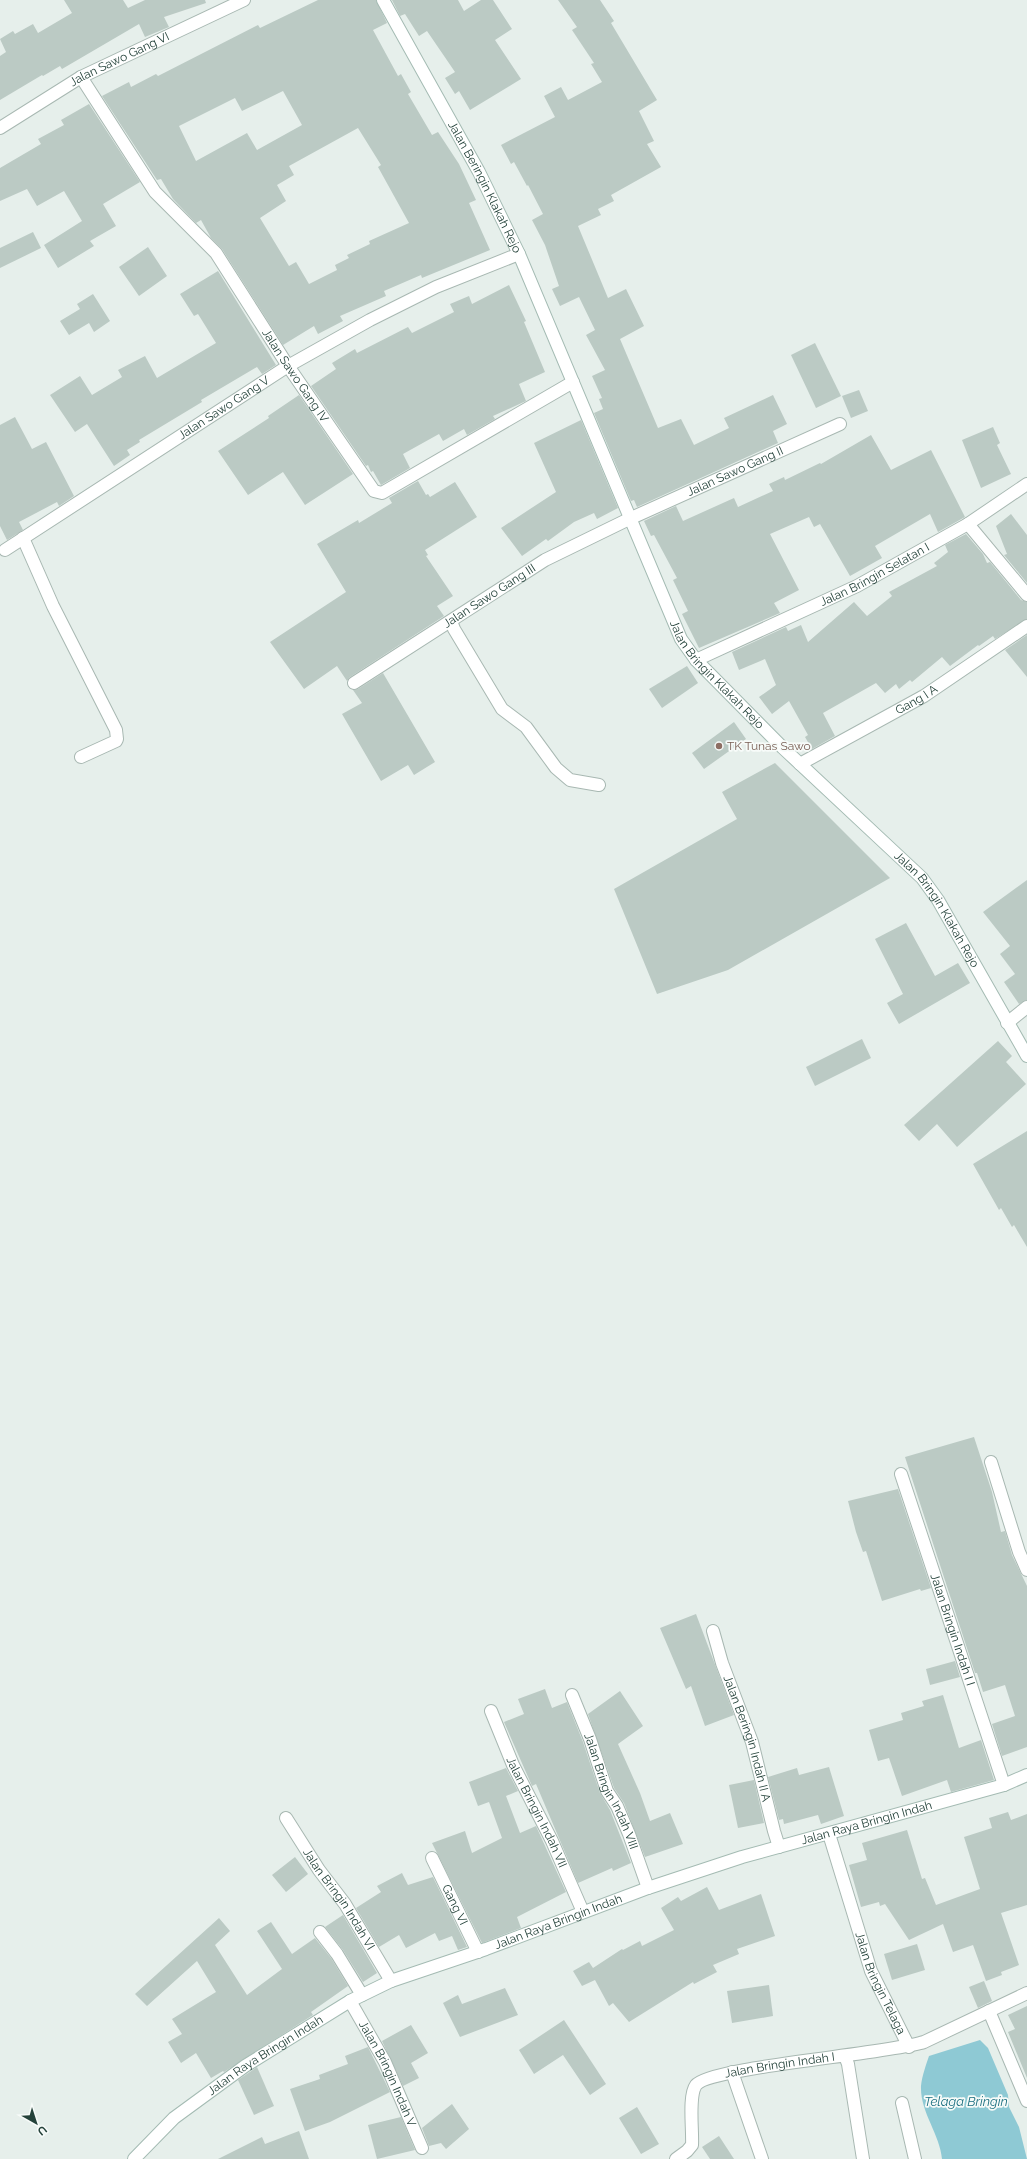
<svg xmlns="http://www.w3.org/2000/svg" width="1027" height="2159" font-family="Raleway,sans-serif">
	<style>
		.water { fill: #8ec9d4 }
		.building { fill: #bbcac4; fill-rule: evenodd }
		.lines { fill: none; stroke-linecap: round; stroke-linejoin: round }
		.street-casing { stroke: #a8b8b2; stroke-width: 14 }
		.secondary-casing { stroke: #a4bbb3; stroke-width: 14 }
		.street { stroke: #fff; stroke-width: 12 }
		.secondary { stroke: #fff; stroke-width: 12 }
		.education-dot { fill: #8d6e63; stroke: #f7fbf9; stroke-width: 1.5 }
		.labels { text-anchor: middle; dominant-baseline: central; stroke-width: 3.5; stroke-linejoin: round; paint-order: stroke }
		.street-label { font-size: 12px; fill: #24423a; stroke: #f7fbf9 }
		.education-label { font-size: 12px; fill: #785e54; stroke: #f7fbf9; text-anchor: start }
		.water-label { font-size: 13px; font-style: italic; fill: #1c6f80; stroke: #f7fbf9 }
	</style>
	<rect width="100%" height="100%" fill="#e6efeb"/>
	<!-- water -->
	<path class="water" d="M 980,2040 L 988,2048 L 1008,2095 L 1009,2107 L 1019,2127 L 1027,2159 L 942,2159 C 940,2134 920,2112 921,2086 C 922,2076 926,2065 929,2056 Z"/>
	<!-- building -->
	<g class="building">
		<path d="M 64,0 L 123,0 L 128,8 L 145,0 L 205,0 L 206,3 L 164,17 L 169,27 L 145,37 L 139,24 L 62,69 L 60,66 L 43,76 L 42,75 L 0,100 L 0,56 L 6,52 L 0,39 L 13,31 L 15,34 L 33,24 L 38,33 L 72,13 Z"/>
		<path d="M 318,0 L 376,0 L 387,23 L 373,30 L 398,76 L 401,74 L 411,92 L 408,94 L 432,135 L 438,132 L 459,164 L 476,200 L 469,203 L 490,250 L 422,278 L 421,275 L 384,291 L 386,296 L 340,316 L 343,321 L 318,334 L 314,326 L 283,345 L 222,249 L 211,238 L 201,220 L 196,223 L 173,199 L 161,179 L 157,180 L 102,96 L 129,82 L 131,87 L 156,74 L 158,76 L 258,25 L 260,28 ZM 283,91 L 302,125 L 257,150 L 247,133 L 196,161 L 179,126 L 235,98 L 242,111 ZM 358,128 L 381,165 L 378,167 L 409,223 L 369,241 L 370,244 L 347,255 L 349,258 L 335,265 L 337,270 L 309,284 L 296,262 L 289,266 L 260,218 L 286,201 L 277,185 L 294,175 L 289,166 Z"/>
		<path d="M 392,0 L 458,0 L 464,11 L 481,0 L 493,0 L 512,29 L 495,40 L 521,79 L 470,110 L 459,91 L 455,94 L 445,78 L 455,72 L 427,31 L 419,36 L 405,14 L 400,16 Z"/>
		<path d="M 558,0 L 600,0 L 614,21 L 611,23 L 657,100 L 639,111 L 654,141 L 647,144 L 661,167 L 611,195 L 614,201 L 598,209 L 601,215 L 578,226 L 608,298 L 626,289 L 644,326 L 620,339 L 658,428 L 681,419 L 694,445 L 729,428 L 724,418 L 773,395 L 787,424 L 773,431 L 778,443 L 637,507 L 634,500 L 631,501 L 594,413 L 603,409 L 599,399 L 602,398 L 592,376 L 605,370 L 586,335 L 595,330 L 579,297 L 560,306 L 552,289 L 559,286 L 545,245 L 532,220 L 543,214 L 528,185 L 527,186 L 514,162 L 511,164 L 501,145 L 555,117 L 544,96 L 561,87 L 568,100 L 602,82 L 591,64 L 594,63 L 572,30 L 577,27 Z"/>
		<path d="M 89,104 L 140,182 L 103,204 L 116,226 L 90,241 L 94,246 L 58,268 L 44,245 L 82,221 L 64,191 L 37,206 L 27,189 L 0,201 L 0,168 L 41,144 L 38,139 L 64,125 L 61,120 Z"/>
		<path d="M 33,232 L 41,248 L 0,268 L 0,248 Z"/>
		<path d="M 148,247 L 167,276 L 139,296 L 119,267 Z"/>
		<path d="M 218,271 L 276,365 L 262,374 L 257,367 L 201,400 L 202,402 L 139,440 L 140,442 L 127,450 L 130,455 L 114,466 L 87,424 L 75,432 L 50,395 L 80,376 L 92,395 L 122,377 L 118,370 L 145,356 L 157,378 L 216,343 L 198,314 L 194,316 L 180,294 Z"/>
		<path d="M 509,285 L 526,321 L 524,322 L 545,372 L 519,384 L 526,401 L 493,416 L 495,419 L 467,435 L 464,429 L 443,441 L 439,434 L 403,454 L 410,468 L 381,485 L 373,471 L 371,472 L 368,465 L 366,466 L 311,386 L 336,369 L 332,363 L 355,349 L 357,353 L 408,327 L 412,333 L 454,312 L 450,304 L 469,296 L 472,304 Z"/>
		<path d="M 93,294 L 110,321 L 94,332 L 89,323 L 69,335 L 60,321 L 80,309 L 77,304 Z"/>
		<path d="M 815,343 L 841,396 L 816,408 L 791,355 Z"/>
		<path d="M 859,390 L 868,411 L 851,418 L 842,396 Z"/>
		<path d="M 299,395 L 353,474 L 305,505 L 283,472 L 248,495 L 218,451 L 269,418 L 268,416 Z"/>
		<path d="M 15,417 L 32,449 L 46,442 L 74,496 L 59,506 L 57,502 L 19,522 L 23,530 L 7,540 L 0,526 L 0,425 Z"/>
		<path d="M 581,420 L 618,508 L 597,519 L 594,513 L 574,522 L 548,541 L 546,539 L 522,556 L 501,528 L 556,492 L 534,443 Z"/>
		<path d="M 993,427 L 1000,443 L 997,445 L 1011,474 L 981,488 L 962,440 Z"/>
		<path d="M 871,435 L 891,470 L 931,450 L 965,517 L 938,532 L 930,514 L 875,546 L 882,558 L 850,576 L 820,524 L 814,527 L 809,517 L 770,534 L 799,590 L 774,603 L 780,613 L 699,648 L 682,614 L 688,611 L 673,580 L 677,578 L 654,535 L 651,536 L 644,521 L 676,506 L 683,521 L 734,498 L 738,507 L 773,491 L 769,484 L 784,477 L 785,480 L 820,463 L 821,464 Z"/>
		<path d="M 418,481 L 426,495 L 428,494 L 430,497 L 455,482 L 477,517 L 425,550 L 428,555 L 426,556 L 453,596 L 437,606 L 444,616 L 350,677 L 347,681 L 337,666 L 304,689 L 270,642 L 346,592 L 317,544 L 358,520 L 359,523 L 392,503 L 389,498 Z"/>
		<path d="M 1011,514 L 1027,535 L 1027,583 L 1004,555 L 1007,554 L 996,526 Z"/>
		<path d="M 966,534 L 983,554 L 987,563 L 990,562 L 1021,600 L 1027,602 L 1027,619 L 995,639 L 993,636 L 979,646 L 978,645 L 950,666 L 942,657 L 912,682 L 910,680 L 899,689 L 896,684 L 885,693 L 876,683 L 823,713 L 835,736 L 812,749 L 805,737 L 808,735 L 789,701 L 772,714 L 759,697 L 776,685 L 765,659 L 739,670 L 732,652 L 786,627 L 788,631 L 801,625 L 808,642 L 854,602 L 867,616 L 892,596 L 889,592 L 937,566 L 934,563 L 948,552 L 945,545 Z"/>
		<path d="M 1027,635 L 1027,677 L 1005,650 Z"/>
		<path d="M 687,666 L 698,683 L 662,708 L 649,689 Z"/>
		<path d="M 383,673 L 435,762 L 414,775 L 408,765 L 381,781 L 342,714 L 362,703 L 353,690 L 358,689 Z"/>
		<path d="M 734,722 L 746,739 L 704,769 L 692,753 Z"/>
		<path d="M 775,763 L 890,878 L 728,970 L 657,994 L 614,889 L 737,819 L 722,792 Z"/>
		<path d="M 1027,880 L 1027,1000 L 1019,1004 L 1004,982 L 1015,974 L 1000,954 L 1010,946 L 983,912 Z"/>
		<path d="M 906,923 L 935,976 L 958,963 L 970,983 L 899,1024 L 887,1003 L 903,994 L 875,939 Z"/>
		<path d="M 862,1039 L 871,1058 L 815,1086 L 806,1067 Z"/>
		<path d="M 998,1041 L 1012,1056 L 1006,1062 L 1026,1084 L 957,1147 L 937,1124 L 919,1141 L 904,1125 Z"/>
		<path d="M 1027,1131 L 1027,1247 L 1014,1225 L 1012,1227 L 1001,1208 L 999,1210 L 973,1164 Z"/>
		<path d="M 974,1437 L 992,1492 L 1001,1532 L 1005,1531 L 1012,1555 L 1027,1586 L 1027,1747 L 1002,1756 L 992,1724 L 1015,1716 L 1005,1685 L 983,1692 L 977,1673 L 975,1673 L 905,1457 Z"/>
		<path d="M 898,1489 L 931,1588 L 921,1591 L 920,1589 L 882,1601 L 866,1551 L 863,1552 L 856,1532 L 848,1501 Z"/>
		<path d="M 696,1614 L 734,1715 L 705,1726 L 691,1686 L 686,1689 L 660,1628 Z"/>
		<path d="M 955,1661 L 960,1677 L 930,1685 L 926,1669 Z"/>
		<path d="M 545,1689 L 552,1708 L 567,1702 L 583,1742 L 600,1793 L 610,1810 L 631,1863 L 613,1871 L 612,1868 L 578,1883 L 536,1784 L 532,1786 L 504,1722 L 524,1714 L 518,1699 Z"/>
		<path d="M 620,1691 L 643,1726 L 618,1744 L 640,1793 L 650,1821 L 670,1813 L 683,1844 L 645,1857 L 624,1803 L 614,1788 L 588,1714 Z"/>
		<path d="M 943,1695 L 959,1748 L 981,1740 L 994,1780 L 951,1792 L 947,1780 L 902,1796 L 889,1758 L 878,1761 L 869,1730 L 903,1720 L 901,1713 L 924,1706 L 922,1701 Z"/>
		<path d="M 829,1767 L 844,1816 L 821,1824 L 818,1815 L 784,1824 L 783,1819 L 779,1820 L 768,1777 L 797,1768 L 799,1775 Z"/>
		<path d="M 506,1768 L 518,1791 L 506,1796 L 520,1833 L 536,1826 L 566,1892 L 517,1917 L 521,1928 L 482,1943 L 432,1843 L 465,1831 L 472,1853 L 502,1838 L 489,1802 L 478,1806 L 469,1782 Z"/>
		<path d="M 754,1780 L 764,1823 L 738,1828 L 729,1785 Z"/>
		<path d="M 1008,1812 L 1011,1820 L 1027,1814 L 1027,1905 L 1001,1913 L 1019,1965 L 1001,1972 L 1002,1975 L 986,1981 L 973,1945 L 953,1952 L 943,1924 L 909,1940 L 885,1904 L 880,1906 L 879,1902 L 861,1907 L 849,1865 L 867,1860 L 862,1843 L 907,1830 L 922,1879 L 925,1878 L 936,1905 L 980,1889 L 964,1837 L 992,1828 L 989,1818 Z"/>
		<path d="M 295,1857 L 308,1874 L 286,1892 L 272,1875 Z"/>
		<path d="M 402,1873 L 408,1885 L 433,1877 L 467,1947 L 458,1950 L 452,1936 L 439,1941 L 435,1933 L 406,1948 L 399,1935 L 379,1947 L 356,1908 L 381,1892 L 377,1886 Z"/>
		<path d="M 707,1887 L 719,1910 L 761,1894 L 775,1936 L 737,1949 L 739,1954 L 713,1965 L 717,1972 L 694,1984 L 693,1982 L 629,2022 L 613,2003 L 609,2006 L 595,1980 L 582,1986 L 573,1971 L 589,1962 L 593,1968 L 622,1949 L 623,1950 L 640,1941 L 642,1946 L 674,1930 L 661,1908 L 678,1897 L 681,1901 Z"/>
		<path d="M 343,1915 L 377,1973 L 363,1982 L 343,1950 L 325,1927 Z"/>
		<path d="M 219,1918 L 230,1931 L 215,1945 L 247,1995 L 282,1969 L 257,1931 L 271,1922 L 292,1954 L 315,1938 L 331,1958 L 348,1986 L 311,2012 L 313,2015 L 224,2072 L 223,2071 L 211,2078 L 196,2053 L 181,2063 L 168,2042 L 182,2034 L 172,2019 L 216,1992 L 197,1961 L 147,2006 L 135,1994 Z"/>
		<path d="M 917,1944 L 925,1970 L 892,1980 L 884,1954 Z"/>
		<path d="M 984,1981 L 992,2001 L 978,2008 L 969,1987 Z"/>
		<path d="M 769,1985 L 773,2016 L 732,2023 L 727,1991 Z"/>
		<path d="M 505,1988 L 518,2015 L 460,2037 L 443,2003 L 458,1995 L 462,2004 Z"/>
		<path d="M 1027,2006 L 1027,2078 L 1008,2032 L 1015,2029 L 1008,2015 Z"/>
		<path d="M 564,2020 L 606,2084 L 590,2095 L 563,2055 L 534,2074 L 519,2050 Z"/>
		<path d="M 411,2025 L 428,2053 L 411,2063 L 419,2078 L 403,2086 L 382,2041 Z"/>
		<path d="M 368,2047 L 390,2092 L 330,2122 L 305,2131 L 290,2089 L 320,2079 L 319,2075 L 348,2064 L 345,2056 Z"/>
		<path d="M 257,2067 L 274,2106 L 254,2115 L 238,2080 Z"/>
		<path d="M 452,2104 L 469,2129 L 446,2149 L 441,2143 L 429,2146 L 422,2128 Z"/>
		<path d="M 637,2107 L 659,2144 L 641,2154 L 619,2118 Z"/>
		<path d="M 401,2117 L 415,2150 L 377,2159 L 368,2125 Z"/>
		<path d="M 299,2131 L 309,2159 L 218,2159 L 262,2137 L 265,2144 Z"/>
		<path d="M 719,2136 L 734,2159 L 710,2159 L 702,2147 Z"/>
	</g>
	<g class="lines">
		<defs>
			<g id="street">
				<path id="s1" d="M 81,77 L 155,192 L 216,253 L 288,366 L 374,491 L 382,493 L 573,382"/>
				<path id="s2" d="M 0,128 L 81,77 L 244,0"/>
				<path d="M 968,524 L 1027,595"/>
				<path d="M 23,538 L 53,606 L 116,730 L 117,739 L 116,741 L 81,757"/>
				<path id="s3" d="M 5,550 L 288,366 L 370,320 L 436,287 L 519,254"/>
				<path d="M 451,621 L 454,629 L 502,709 L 526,727 L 556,768 L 570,780 L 599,785"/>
				<path id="s4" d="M 696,660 L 857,586 L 968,524 L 1027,484"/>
				<path id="s5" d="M 354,683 L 545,560 L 629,519 L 840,424"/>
				<path id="s6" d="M 800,764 L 924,696 L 1027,626"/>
				<path d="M 1007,1023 L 1027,1007"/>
				<path d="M 991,1462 L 1019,1552 L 1027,1570"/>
				<path id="s7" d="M 901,1474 L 1004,1785"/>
				<path id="s8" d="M 713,1631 L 722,1663 L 752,1742 L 774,1831 L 779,1847"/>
				<path id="s9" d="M 572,1695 L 590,1739 L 607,1791 L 617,1806 L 629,1834 L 648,1888"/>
				<path id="s10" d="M 491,1711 L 513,1765 L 552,1841 L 583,1912"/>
				<path id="s11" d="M 286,1818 L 319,1870 L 345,1904 L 391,1981"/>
				<path id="s12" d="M 829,1834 L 871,1971 L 909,2047"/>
				<path id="s13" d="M 432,1858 L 478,1952"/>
				<path d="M 320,1932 L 337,1954 L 362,1995"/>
				<path id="s14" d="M 350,2001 L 385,2062 L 422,2148"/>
				<path d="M 989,2011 L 1027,2101"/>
				<path d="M 845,2056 L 848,2064 L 863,2159"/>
				<path d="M 732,2072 L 762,2159"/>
				<path d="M 902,2103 L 915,2159"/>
				<path id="s15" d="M 676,2159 L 687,2151 L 692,2145 C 693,2130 688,2096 696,2085 C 709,2067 888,2054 924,2042 L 1027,1993"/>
			</g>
			<g id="secondary">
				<path id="s16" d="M 383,0 L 479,172 L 519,254 L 681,639 L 696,660 L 783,748 L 922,878 L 938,900 L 1027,1056"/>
				<path id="s17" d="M 134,2159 L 174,2118 L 245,2066 L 350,2001 L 391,1981 L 486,1949 L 648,1888 L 742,1857 L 1004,1785 L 1027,1775"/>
			</g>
		</defs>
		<!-- street casing -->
		<use href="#street" class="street-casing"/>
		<!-- secondary casing -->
		<use href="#secondary" class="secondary-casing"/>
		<!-- street -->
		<use href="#street" class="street"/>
		<!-- secondary -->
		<use href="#secondary" class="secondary"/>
	</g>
	<!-- markers -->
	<circle class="education-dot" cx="719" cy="746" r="4"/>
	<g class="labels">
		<!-- street labels -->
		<g class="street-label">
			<text stroke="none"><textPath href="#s2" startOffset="138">Jalan Sawo Gang VI</textPath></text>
			<text stroke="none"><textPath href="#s16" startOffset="213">Jalan Beringin Klakah Rejo</textPath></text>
			<text stroke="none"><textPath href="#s1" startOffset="369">Jalan Sawo Gang IV</textPath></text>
			<text stroke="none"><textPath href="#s3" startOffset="261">Jalan Sawo Gang V</textPath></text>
			<text stroke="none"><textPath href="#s5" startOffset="437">Jalan Sawo Gang II</textPath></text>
			<text stroke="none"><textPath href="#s4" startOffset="198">Jalan Bringin Selatan I</textPath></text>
			<text stroke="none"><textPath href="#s5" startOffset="161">Jalan Sawo Gang III</textPath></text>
			<text stroke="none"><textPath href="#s16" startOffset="756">Jalan Bringin Klakah Rejo</textPath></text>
			<text stroke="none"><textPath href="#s6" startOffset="133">Gang I A</textPath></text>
			<text stroke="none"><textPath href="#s16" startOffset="1080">Jalan Bringin Klakah Rejo</textPath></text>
			<text stroke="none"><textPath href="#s7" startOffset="164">Jalan Bringin Indah I I</textPath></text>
			<text stroke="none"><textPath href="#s8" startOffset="113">Jalan Beringin Indah II A</textPath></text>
			<text stroke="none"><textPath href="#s9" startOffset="104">Jalan Bringin Indah VIII</textPath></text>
			<text stroke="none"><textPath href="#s10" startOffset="111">Jalan Bringin Indah VII</textPath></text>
			<text stroke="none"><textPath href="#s17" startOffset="816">Jalan Raya Bringin Indah</textPath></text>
			<text stroke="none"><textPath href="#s11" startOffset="97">Jalan Bringin Indah VI</textPath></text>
			<text stroke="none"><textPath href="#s13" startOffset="52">Gang VI</textPath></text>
			<text stroke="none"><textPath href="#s17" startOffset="492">Jalan Raya Bringin Indah</textPath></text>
			<text stroke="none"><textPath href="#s12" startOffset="158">Jalan Bringin Telaga</textPath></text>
			<text stroke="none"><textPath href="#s17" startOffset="168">Jalan Raya Bringin Indah</textPath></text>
			<text stroke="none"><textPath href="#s15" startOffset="169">Jalan Bringin Indah I</textPath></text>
			<text stroke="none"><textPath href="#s14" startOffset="82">Jalan Bringin Indah V</textPath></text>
		</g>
		<!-- education labels -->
		<g class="education-label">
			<text x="727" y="746">TK Tunas Sawo</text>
		</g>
		<!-- water labels -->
		<g class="water-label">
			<text x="966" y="2101">Telaga Bringin</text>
		</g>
	</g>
	<!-- north arrow -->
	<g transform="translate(36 2123) rotate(141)" stroke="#f7fbf9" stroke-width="3" paint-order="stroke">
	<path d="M0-3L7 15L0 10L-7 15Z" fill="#24423a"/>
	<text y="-6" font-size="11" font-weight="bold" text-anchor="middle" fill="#24423a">U</text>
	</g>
</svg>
